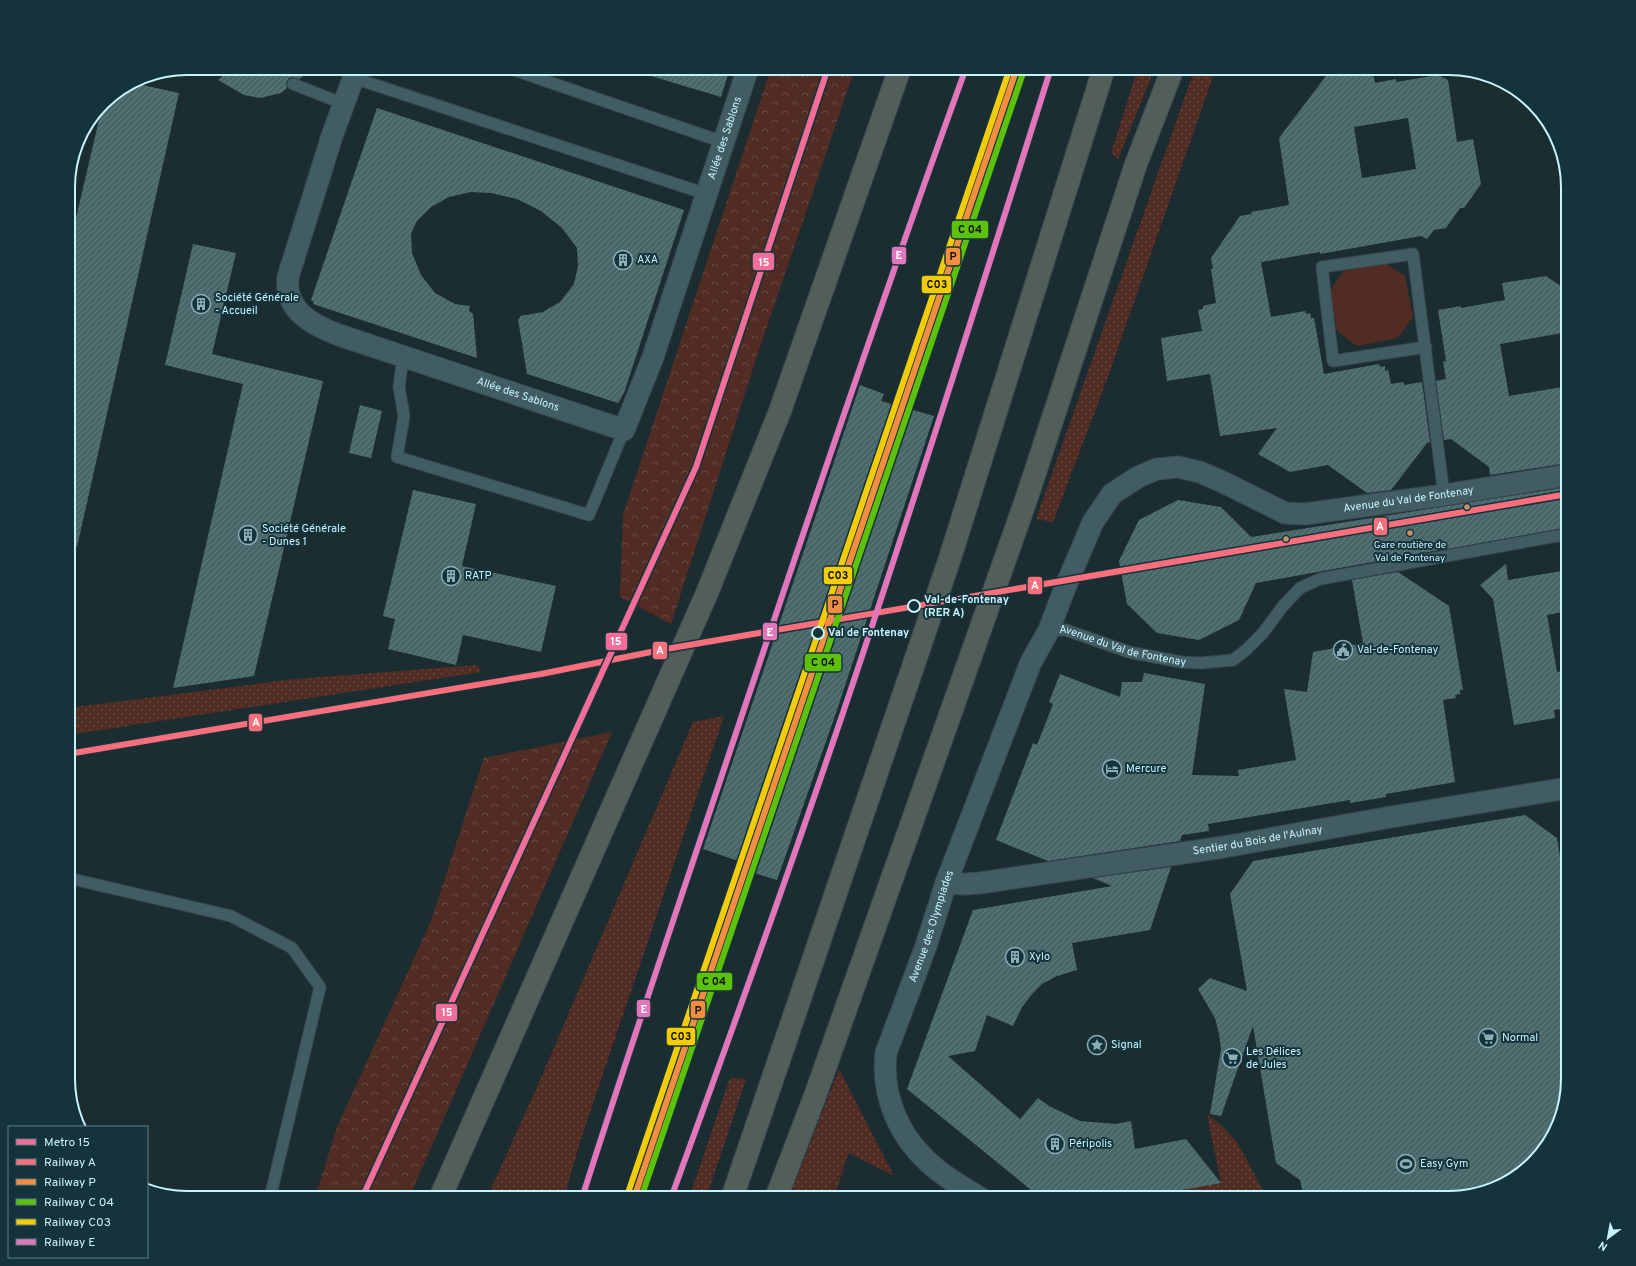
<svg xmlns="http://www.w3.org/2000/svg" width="1636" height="1266" font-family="Overpass,sans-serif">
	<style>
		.grass { fill: url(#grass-dots) }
		.forest { fill: url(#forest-crowns) }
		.park { fill: #512c23 }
		.building { fill: url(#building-hatch); fill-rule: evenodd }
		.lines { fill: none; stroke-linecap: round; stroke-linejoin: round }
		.lane-casing { stroke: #37494f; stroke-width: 13 }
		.street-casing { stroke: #37494f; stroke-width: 23 }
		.highway-casing { stroke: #37494f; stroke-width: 24 }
		.lane { stroke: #415d63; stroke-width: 11 }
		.street { stroke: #415d63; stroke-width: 21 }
		.highway { stroke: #515e59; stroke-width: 22 }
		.rail-1-casing { stroke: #14333a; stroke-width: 9 }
		.rail-2-casing { stroke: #14333a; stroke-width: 9 }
		.rail-3-casing { stroke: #14333a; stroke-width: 9 }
		.rail-4-casing { stroke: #14333a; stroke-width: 9 }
		.rail-5-casing { stroke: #14333a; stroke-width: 9 }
		.rail-1 { stroke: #fb6e7c; stroke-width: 6 }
		.rail-2 { stroke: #f28e42; stroke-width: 6 }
		.rail-3 { stroke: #5bc109; stroke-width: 6 }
		.rail-4 { stroke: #f2cc05; stroke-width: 6 }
		.rail-5 { stroke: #e376bb; stroke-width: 6 }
		.metro-1-casing { stroke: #14333a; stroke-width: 9 }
		.metro-1 { stroke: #f26d97; stroke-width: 6 }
		.bus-dot { fill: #c7916a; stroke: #14333a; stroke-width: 1.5 }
		.stop-dot { fill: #14333a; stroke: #c7f3fe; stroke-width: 2 }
		.labels { text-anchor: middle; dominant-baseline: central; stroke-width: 4; stroke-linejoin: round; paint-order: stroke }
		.bus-label { font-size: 10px; fill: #c7f3fe; stroke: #14333a }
		.street-label { font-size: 11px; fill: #c7f3fe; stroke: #14333a }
		.poi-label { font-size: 11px; fill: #c7f3fe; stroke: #14333a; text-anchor: start }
		.stop-label { font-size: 11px; font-weight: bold; fill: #c7f3fe; stroke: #14333a; text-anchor: start }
		.rim { fill: none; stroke: #c7f3fe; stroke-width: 2 }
		.line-badge { stroke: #14333a; stroke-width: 1.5 }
		.badge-label { font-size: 11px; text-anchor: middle; font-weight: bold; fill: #fff }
		.pale-badge-label { font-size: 11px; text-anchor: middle; font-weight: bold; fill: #111 }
	</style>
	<defs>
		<pattern id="grass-dots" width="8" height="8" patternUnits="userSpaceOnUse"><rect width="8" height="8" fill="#512c23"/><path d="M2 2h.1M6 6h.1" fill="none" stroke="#694b44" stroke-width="1.8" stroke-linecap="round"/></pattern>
		<pattern id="forest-crowns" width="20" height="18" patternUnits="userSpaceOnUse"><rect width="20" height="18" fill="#512c23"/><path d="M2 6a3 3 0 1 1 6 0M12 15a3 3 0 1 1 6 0" fill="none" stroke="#694b44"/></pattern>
		<pattern id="building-hatch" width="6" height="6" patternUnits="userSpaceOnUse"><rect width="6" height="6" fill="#496769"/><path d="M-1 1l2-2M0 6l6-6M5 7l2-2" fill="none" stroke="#627d80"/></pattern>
	</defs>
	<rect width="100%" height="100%" fill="#1c2d32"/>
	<!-- grass -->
	<g class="grass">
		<path d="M 1138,68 L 1155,68 L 1118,159 L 1111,153 Z"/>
		<path d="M 1195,68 L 1216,68 L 1106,382 L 1053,522 L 1036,519 Z"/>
		<path d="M 477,665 L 481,672 L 68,735 L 68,708 L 295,679 Z"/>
		<path d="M 724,716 L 580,1142 L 564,1198 L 487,1198 L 545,1069 L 693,722 Z"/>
		<path d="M 839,1069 L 894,1176 L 849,1153 L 827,1198 L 789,1198 Z"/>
		<path d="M 730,1078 L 746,1079 L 706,1198 L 689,1198 Z"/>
		<path d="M 1207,1114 L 1222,1126 L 1237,1142 L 1267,1198 L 1137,1198 L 1221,1183 Z"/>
	</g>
	<!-- forest -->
	<g class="forest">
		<path d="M 771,68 L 855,68 L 757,356 L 671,624 L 620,597 L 623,515 Z"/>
		<path d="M 612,732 L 409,1198 L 315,1198 L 337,1127 L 431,921 L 484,758 Z"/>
		<path d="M 849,1152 L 834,1198 L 828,1198 Z"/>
	</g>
	<!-- park -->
	<path class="park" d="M 1385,263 L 1405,276 L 1413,317 L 1398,338 L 1357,346 L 1337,331 L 1330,291 L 1344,270 Z"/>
	<!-- building -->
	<g class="building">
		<path d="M 233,68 L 313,68 L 299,79 L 292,77 L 289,78 L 286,82 L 287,88 L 281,93 L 260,98 L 244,95 L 218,80 Z"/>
		<path d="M 642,68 L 730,68 L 721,97 L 641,73 Z"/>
		<path d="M 1353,68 L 1372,68 L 1375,83 L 1396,79 L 1396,82 L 1438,75 L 1448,80 L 1457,142 L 1473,139 L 1481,184 L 1464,208 L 1460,208 L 1446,228 L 1434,230 L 1427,239 L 1421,236 L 1320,254 L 1320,252 L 1261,262 L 1271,317 L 1305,311 L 1306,314 L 1310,313 L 1311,318 L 1314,318 L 1324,374 L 1379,364 L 1380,367 L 1385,366 L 1385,371 L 1388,370 L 1391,384 L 1404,382 L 1404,385 L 1422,382 L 1430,442 L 1427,443 L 1391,490 L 1367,493 L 1328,465 L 1290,472 L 1258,454 L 1277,428 L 1220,436 L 1210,374 L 1167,381 L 1161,338 L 1202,331 L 1198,310 L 1203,309 L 1203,306 L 1216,303 L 1211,269 L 1213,269 L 1211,258 L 1240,216 L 1252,214 L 1251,212 L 1289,205 L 1279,138 L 1329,72 ZM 1408,118 L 1416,169 L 1362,178 L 1354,127 Z"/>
		<path d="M 133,83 L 179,93 L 77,547 L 68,546 L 68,252 L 103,103 Z"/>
		<path d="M 377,108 L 684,210 L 624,393 L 618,403 L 527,374 L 518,319 L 520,318 L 520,316 L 543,312 L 560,302 L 574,284 L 578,266 L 577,248 L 562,228 L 541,211 L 517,199 L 491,193 L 471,192 L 449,197 L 431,207 L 417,221 L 411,233 L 412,253 L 421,275 L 435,293 L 455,304 L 470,306 L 469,311 L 473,314 L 477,358 L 313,304 L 314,302 L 311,300 Z"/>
		<path d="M 193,244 L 236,253 L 212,354 L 323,381 L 254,676 L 173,688 L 243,384 L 165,365 Z"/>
		<path d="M 1546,276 L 1568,291 L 1568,332 L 1500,344 L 1509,396 L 1568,386 L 1568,463 L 1490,475 L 1489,467 L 1451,439 L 1444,440 L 1436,381 L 1446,379 L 1443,362 L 1446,361 L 1438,310 L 1461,306 L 1461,308 L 1505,300 L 1502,283 Z"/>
		<path d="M 860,385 L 884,394 L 881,401 L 934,416 L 835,716 L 777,880 L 754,873 L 756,867 L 703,849 Z"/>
		<path d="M 360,405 L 382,411 L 371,458 L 349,453 Z"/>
		<path d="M 1568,487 L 1568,527 L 1447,549 L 1437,539 L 1439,550 L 1256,583 L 1239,620 L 1199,640 L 1157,633 L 1127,604 L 1119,561 L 1132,534 L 1139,520 L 1178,500 L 1221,507 L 1251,537 Z"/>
		<path d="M 413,490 L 476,504 L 462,566 L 556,586 L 541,652 L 463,635 L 456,665 L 388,649 L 395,619 L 383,616 Z"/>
		<path d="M 1506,564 L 1508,580 L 1568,570 L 1568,611 L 1547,615 L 1557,672 L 1568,670 L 1568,708 L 1554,710 L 1555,718 L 1514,725 L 1493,599 L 1480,585 Z"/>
		<path d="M 1398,572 L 1449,606 L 1463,690 L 1460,690 L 1460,694 L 1455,695 L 1456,698 L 1443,700 L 1455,782 L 1386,794 L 1386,797 L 1350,803 L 1350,800 L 1208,824 L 1209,831 L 1182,835 L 1180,841 L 1048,861 L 996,840 L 1033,743 L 1037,745 L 1053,704 L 1049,702 L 1060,674 L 1120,697 L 1122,682 L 1142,682 L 1144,673 L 1205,684 L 1192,775 L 1239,776 L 1238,770 L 1296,760 L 1284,689 L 1307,692 L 1313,652 L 1363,643 L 1352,580 Z"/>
		<path d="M 1525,815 L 1557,838 L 1568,905 L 1568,1080 L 1562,1118 L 1543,1152 L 1502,1186 L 1449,1198 L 1304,1198 L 1300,1180 L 1276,1163 L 1253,1026 L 1221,1116 L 1210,1114 L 1221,1049 L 1219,1034 L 1215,1018 L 1198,989 L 1210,978 L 1247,991 L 1230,894 L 1253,861 Z"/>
		<path d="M 1171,867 L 1150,930 L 1072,943 L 1077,970 L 1057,976 L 1042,984 L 1033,993 L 1022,1007 L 1013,1026 L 987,1015 L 975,1051 L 948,1056 L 1020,1119 L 1038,1098 L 1049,1106 L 1080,1121 L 1116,1124 L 1131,1121 L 1135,1149 L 1186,1139 L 1221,1183 L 1137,1198 L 1041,1198 L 907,1089 L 973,910 L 1112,886 L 1093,878 Z"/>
	</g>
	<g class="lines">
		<defs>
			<g id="lane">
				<path d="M 508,68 L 723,142"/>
				<path d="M 354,78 L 706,194"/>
				<path d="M 293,84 L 344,104"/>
				<path d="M 1426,347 L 1333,361 L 1322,267 L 1413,254 C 1424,334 1433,415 1444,495"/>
				<path d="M 403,357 L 399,387 L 404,416 L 397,457 L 589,515 L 624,430"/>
				<path id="s1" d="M 1049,630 L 1066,630 L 1129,652 L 1181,662 L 1201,663 L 1233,660 L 1246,650 L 1263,633 L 1283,606 L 1300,588 L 1320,579 L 1568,534"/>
				<path d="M 68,878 L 231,916 L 292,948 L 320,987 L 270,1198"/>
			</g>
			<g id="street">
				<path id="s2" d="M 357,68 L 333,133 L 288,277 C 284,310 312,325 339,335 L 624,430 L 653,357 L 748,68"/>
				<path id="s3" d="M 946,883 L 965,884 L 980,883 L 1224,847 L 1391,817 L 1568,788"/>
				<path id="s4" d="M 980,1198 C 965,1188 947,1179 934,1167 C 900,1139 881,1097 886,1053 L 926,946 L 946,883 L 1031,662 L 1049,630 L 1064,590 L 1093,522 L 1112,494 L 1138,477 L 1157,469 L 1178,467 L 1200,472 L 1225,483 L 1285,513 L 1305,514 L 1444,495 L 1568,475"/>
			</g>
			<g id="highway">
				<path d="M 440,1198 L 707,593 L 780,411 L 900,68"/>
				<path d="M 732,1198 L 950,558 L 1104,68"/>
				<path d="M 776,1198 L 815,1096 L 996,585 L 1026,500 L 1136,164 L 1173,68"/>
			</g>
		</defs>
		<!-- lane casing -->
		<use href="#lane" class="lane-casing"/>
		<!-- street casing -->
		<use href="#street" class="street-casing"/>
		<!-- highway casing -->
		<use href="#highway" class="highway-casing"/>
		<!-- lane -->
		<use href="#lane" class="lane"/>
		<!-- street -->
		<use href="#street" class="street"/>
		<!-- highway -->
		<use href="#highway" class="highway"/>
		<defs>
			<path id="rail-1" d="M 68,754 L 541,674 L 666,649 L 1568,494"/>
			<path id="rail-2" d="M 634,1198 L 1017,68"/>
			<path id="rail-3" d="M 641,1198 L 1024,70"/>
			<path id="rail-4" d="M 627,1196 L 1010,68"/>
			<g id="rail-5">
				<path d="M 582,1198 C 630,1047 681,898 731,748 C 807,521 884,293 966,68"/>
				<path d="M 671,1198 C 732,1031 792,864 849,695 C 919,487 985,278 1051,68"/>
			</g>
		</defs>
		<!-- rail-1 casing -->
		<use href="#rail-1" class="rail-1-casing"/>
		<!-- rail-2 casing -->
		<use href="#rail-2" class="rail-2-casing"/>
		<!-- rail-3 casing -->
		<use href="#rail-3" class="rail-3-casing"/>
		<!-- rail-4 casing -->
		<use href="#rail-4" class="rail-4-casing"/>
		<!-- rail-5 casing -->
		<use href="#rail-5" class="rail-5-casing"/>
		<!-- rail-1 -->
		<use href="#rail-1" class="rail-1"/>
		<!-- rail-2 -->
		<use href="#rail-2" class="rail-2"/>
		<!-- rail-3 -->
		<use href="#rail-3" class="rail-3"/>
		<!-- rail-4 -->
		<use href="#rail-4" class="rail-4"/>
		<!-- rail-5 -->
		<use href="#rail-5" class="rail-5"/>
		<defs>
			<path id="metro-1" d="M 362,1198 L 696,467 L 828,68"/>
		</defs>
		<!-- metro-1 casing -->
		<use href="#metro-1" class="metro-1-casing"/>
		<!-- metro-1 -->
		<use href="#metro-1" class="metro-1"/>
	</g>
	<!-- icons -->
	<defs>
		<symbol id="building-ring" viewBox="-11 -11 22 22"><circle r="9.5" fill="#14333a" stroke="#8baeb7" stroke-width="1.5"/><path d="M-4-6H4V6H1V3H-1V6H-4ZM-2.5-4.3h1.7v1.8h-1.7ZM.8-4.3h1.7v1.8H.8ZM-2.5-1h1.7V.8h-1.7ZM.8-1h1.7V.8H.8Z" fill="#8baeb7"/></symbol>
		<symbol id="civic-ring" viewBox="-11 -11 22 22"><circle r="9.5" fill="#14333a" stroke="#8baeb7" stroke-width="1.5"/><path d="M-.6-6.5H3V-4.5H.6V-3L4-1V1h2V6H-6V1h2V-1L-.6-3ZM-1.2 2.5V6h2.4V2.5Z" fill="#8baeb7"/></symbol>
		<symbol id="hotel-ring" viewBox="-11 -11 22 22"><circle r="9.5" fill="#14333a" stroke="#8baeb7" stroke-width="1.5"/><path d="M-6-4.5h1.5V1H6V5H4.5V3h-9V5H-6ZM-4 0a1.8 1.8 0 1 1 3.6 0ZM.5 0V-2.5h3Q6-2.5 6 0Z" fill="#8baeb7"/></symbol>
		<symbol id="supermarket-ring" viewBox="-11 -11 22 22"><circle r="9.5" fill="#14333a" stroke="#8baeb7" stroke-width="1.5"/><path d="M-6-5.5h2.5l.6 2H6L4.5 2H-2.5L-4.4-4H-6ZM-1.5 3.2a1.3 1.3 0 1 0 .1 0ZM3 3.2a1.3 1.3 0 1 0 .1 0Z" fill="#8baeb7"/></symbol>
		<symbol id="sight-ring" viewBox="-11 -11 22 22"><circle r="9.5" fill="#14333a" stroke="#8baeb7" stroke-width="1.5"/><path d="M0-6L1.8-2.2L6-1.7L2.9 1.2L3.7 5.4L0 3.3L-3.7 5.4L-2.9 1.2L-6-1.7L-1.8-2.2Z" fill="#8baeb7"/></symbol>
		<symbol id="stadium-ring" viewBox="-11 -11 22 22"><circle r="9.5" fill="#14333a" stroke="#8baeb7" stroke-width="1.5"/><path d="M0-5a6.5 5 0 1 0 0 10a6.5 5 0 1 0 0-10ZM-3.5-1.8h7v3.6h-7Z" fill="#8baeb7"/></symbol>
	</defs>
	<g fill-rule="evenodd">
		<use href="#building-ring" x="612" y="249" width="22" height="22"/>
		<use href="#building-ring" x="190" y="293" width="22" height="22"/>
		<use href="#building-ring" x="237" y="524" width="22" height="22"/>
		<use href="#building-ring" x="440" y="565" width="22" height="22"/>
		<use href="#civic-ring" x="1332" y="639" width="22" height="22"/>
		<use href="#hotel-ring" x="1101" y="758" width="22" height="22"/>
		<use href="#building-ring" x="1004" y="946" width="22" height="22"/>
		<use href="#supermarket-ring" x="1477" y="1027" width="22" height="22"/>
		<use href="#sight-ring" x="1086" y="1034" width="22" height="22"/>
		<use href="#supermarket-ring" x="1221" y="1047" width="22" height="22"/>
		<use href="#building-ring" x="1044" y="1133" width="22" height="22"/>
		<use href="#stadium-ring" x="1395" y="1153" width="22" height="22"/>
	</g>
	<!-- markers -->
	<g class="bus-dot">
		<circle cx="1467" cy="507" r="3.5"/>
		<circle cx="1410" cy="533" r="3.5"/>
		<circle cx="1286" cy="539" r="3.5"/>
	</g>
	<g class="stop-dot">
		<circle cx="914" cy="606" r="6"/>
		<circle cx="818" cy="633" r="6"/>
	</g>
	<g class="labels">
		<!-- bus labels -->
		<g class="bus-label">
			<text x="1410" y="545">Gare routière de<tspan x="1410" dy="13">Val de Fontenay</tspan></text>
		</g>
		<!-- street labels -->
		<g class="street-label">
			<text stroke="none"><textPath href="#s2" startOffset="914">Allée des Sablons</textPath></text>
			<text stroke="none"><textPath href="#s2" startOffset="493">Allée des Sablons</textPath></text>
			<text stroke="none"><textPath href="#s4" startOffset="1103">Avenue du Val de Fontenay</textPath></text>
			<text stroke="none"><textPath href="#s1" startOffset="76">Avenue du Val de Fontenay</textPath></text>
			<text stroke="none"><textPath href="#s3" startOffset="315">Sentier du Bois de l'Aulnay</textPath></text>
			<text stroke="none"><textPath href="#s4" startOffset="319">Avenue des Olympiades</textPath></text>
		</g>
		<!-- poi labels -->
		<g class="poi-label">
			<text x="637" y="260">AXA</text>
			<text x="215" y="298">Société Générale<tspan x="215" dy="13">- Accueil</tspan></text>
			<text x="262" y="529">Société Générale<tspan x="262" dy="13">- Dunes 1</tspan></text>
			<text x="465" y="576">RATP</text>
			<text x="1357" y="650">Val-de-Fontenay</text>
			<text x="1126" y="769">Mercure</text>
			<text x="1029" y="957">Xylo</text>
			<text x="1502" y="1038">Normal</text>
			<text x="1111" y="1045">Signal</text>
			<text x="1246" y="1052">Les Délices<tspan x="1246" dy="13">de Jules</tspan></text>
			<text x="1069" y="1144">Péripolis</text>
			<text x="1420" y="1164">Easy Gym</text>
		</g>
		<!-- stop labels -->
		<g class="stop-label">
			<text x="924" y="600">Val-de-Fontenay<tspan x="924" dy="13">(RER A)</tspan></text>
			<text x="828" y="633">Val de Fontenay</text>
		</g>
	</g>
	<!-- crop -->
	<path d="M0 0H1636V1266H0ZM187 75H1449A112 112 0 0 1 1561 187V1079A112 112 0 0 1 1449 1191H187A112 112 0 0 1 75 1079V187A112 112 0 0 1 187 75Z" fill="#14333a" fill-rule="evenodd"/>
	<path class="rim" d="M187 75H1449A112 112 0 0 1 1561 187V1079A112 112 0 0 1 1449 1191H187A112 112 0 0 1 75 1079V187A112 112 0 0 1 187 75Z"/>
	<g class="line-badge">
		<rect x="951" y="220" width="38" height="19" rx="4" fill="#5bc109"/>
		<rect x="891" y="246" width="16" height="19" rx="4" fill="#e376bb"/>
		<rect x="945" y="247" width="16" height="19" rx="4" fill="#f28e42"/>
		<rect x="752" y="252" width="23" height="19" rx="4" fill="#f26d97"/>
		<rect x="921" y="275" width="31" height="19" rx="4" fill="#f2cc05"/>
		<rect x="1373" y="517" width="15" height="19" rx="4" fill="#fb6e7c"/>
		<rect x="823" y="566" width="30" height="19" rx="4" fill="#f2cc05"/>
		<rect x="1027" y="576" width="16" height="19" rx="4" fill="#fb6e7c"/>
		<rect x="827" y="595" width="16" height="19" rx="4" fill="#f28e42"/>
		<rect x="762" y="622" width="16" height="19" rx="4" fill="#e376bb"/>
		<rect x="605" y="632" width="23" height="19" rx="4" fill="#f26d97"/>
		<rect x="652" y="641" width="16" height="19" rx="4" fill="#fb6e7c"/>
		<rect x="804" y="653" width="38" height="19" rx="4" fill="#5bc109"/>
		<rect x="248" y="713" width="15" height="19" rx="4" fill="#fb6e7c"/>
		<rect x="696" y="972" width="37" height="19" rx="4" fill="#5bc109"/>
		<rect x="636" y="999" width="15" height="19" rx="4" fill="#e376bb"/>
		<rect x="690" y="1000" width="16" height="19" rx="4" fill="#f28e42"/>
		<rect x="435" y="1003" width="23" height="19" rx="4" fill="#f26d97"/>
		<rect x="666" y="1027" width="30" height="19" rx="4" fill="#f2cc05"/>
	</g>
	<g class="badge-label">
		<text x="899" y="259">E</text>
		<text x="764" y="266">15</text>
		<text x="1380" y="530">A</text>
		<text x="1035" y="589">A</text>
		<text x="770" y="636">E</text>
		<text x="616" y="645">15</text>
		<text x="660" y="654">A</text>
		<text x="256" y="726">A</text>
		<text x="644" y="1013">E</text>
		<text x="447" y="1016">15</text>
	</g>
	<g class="pale-badge-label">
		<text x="970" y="233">C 04</text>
		<text x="953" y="260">P</text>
		<text x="937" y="288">C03</text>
		<text x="838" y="579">C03</text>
		<text x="835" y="608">P</text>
		<text x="823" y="666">C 04</text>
		<text x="714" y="985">C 04</text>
		<text x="698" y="1014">P</text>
		<text x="681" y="1040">C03</text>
	</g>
	<!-- legend -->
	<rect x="8" y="1126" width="140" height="132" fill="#14333a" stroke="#5c8088"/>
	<rect x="16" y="1139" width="20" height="6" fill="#f26d97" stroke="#5c8088"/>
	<text x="44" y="1146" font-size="12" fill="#c7f3fe">Metro 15</text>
	<rect x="16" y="1159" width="20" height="6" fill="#fb6e7c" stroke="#5c8088"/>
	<text x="44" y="1166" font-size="12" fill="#c7f3fe">Railway A</text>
	<rect x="16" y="1179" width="20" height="6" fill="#f28e42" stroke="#5c8088"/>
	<text x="44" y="1186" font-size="12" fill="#c7f3fe">Railway P</text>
	<rect x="16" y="1199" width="20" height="6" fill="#5bc109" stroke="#5c8088"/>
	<text x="44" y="1206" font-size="12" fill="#c7f3fe">Railway C 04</text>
	<rect x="16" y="1219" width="20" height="6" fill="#f2cc05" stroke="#5c8088"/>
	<text x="44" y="1226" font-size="12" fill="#c7f3fe">Railway C03</text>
	<rect x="16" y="1239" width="20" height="6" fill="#e376bb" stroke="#5c8088"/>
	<text x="44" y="1246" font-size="12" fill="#c7f3fe">Railway E</text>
	<!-- north arrow -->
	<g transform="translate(1608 1238) rotate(212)" stroke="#14333a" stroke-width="3" paint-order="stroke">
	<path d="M0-3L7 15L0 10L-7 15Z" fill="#c7f3fe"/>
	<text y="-6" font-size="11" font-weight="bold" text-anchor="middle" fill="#c7f3fe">N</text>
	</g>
</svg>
